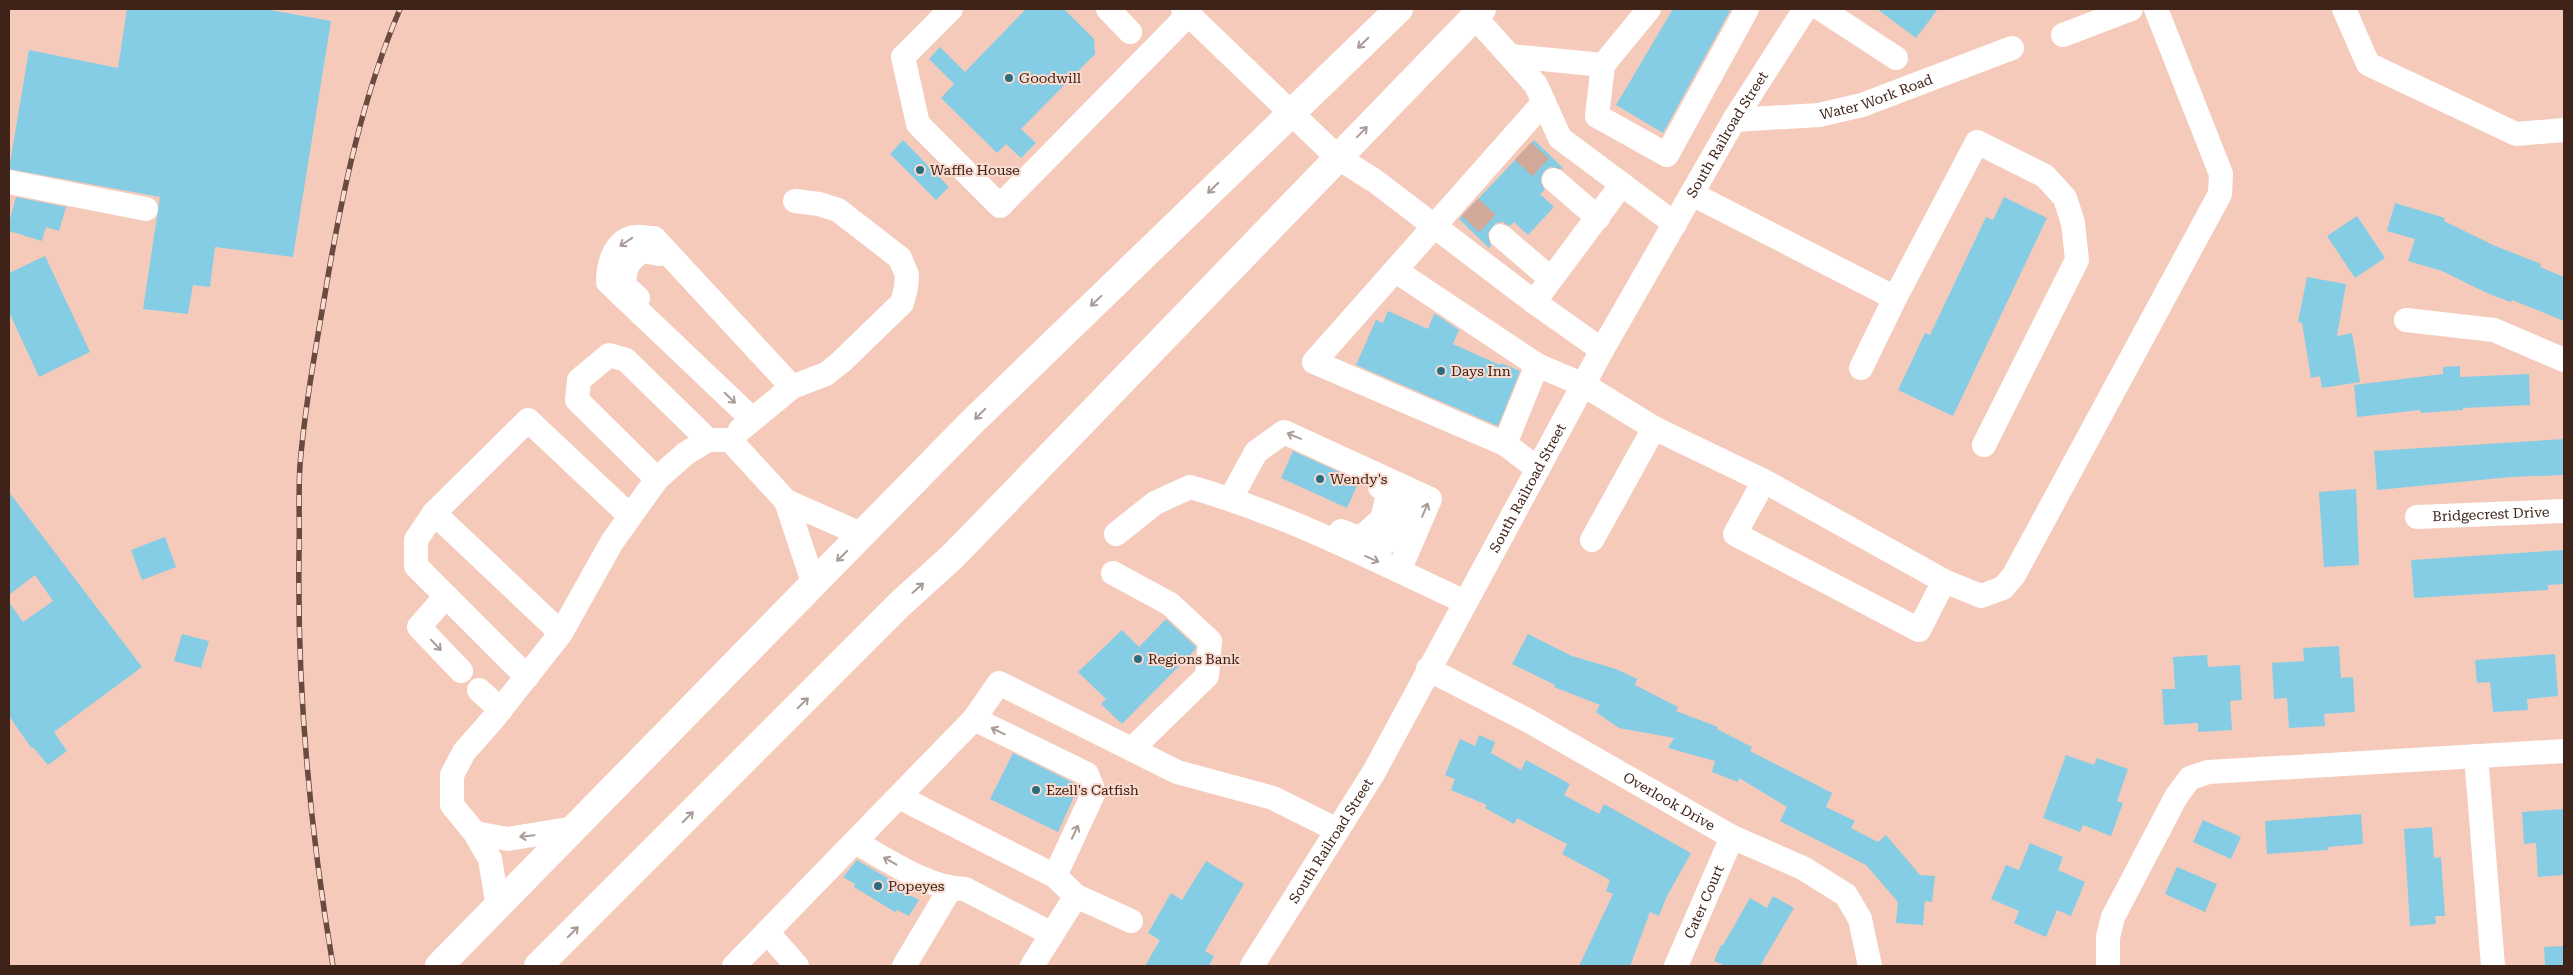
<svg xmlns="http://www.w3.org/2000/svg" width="2573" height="975" font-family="'Roboto Serif',serif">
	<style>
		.building { fill: #84cde5 }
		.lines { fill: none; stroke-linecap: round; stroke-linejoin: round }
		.minor-tunnel { stroke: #d1a99a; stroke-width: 24; stroke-dasharray: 24 12; stroke-linecap: butt }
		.minor { stroke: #fff; stroke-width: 24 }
		.highway { stroke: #fff; stroke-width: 28 }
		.rail-casing { stroke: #694a3e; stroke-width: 5.5 }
		.rail { stroke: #f9dbd0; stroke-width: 4; stroke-dasharray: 11; stroke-linecap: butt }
		.oneway { stroke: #a99c98 }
		.poi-dot { fill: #2b6c7f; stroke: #f9dbd0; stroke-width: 2 }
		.labels { text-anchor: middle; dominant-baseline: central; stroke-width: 4; stroke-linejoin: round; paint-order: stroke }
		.poi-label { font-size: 14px; fill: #3f2319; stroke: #f9dbd0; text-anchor: start }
		.street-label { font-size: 14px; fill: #3f2319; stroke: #f9dbd0 }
	</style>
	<rect width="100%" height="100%" fill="#f6caba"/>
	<!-- building -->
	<g class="building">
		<path d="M 127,9 L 265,9 L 331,21 L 293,257 L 215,247 L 210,287 L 193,285 L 188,314 L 143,309 L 160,197 L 9,169 L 29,50 L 118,68 Z"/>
		<path d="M 1026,9 L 1064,9 L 1094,39 L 1095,54 L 1021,129 L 1036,143 L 1021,158 L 1006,144 L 997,153 L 941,98 L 954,84 L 929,59 L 940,47 L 965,72 Z"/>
		<path d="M 1673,9 L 1731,9 L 1663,133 L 1616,105 Z"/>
		<path d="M 1877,9 L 1938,9 L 1916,38 Z"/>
		<path d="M 903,140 L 949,187 L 936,200 L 890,154 Z"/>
		<path d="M 1534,140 L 1564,169 L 1550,167 L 1544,171 L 1541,177 L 1541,184 L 1545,190 L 1540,194 L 1554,207 L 1528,235 L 1514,222 L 1510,226 L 1503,222 L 1496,223 L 1488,233 L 1491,246 L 1489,248 L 1459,219 Z"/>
		<path d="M 16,197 L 66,207 L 59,231 L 46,227 L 42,241 L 9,231 L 9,223 Z"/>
		<path d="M 2004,197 L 2047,218 L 1953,416 L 1898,390 L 1925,333 L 1930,335 L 1986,217 L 1993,220 Z"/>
		<path d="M 2395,203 L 2445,218 L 2444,221 L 2493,245 L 2541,264 L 2540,267 L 2564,277 L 2564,321 L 2512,300 L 2511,302 L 2489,294 L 2442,271 L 2408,261 L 2415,239 L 2387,231 Z"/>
		<path d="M 2357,216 L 2385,258 L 2355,278 L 2327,236 Z"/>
		<path d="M 45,256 L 90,352 L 39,377 L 9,312 L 9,273 Z"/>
		<path d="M 2307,277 L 2346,284 L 2337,336 L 2352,333 L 2360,382 L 2322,388 L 2320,376 L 2311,378 L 2302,323 L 2298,322 Z"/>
		<path d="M 1388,311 L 1428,329 L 1434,314 L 1437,315 L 1459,330 L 1453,344 L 1500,365 L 1501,363 L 1520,371 L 1498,426 L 1356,365 L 1376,320 L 1383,323 Z"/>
		<path d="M 2460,366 L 2460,377 L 2529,374 L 2530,405 L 2463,408 L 2463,410 L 2421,413 L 2420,410 L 2357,417 L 2354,385 L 2443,374 L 2443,367 Z"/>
		<path d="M 2564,439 L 2564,475 L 2511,477 L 2377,490 L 2374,451 Z"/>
		<path d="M 1293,451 L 1359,481 L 1347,508 L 1281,478 Z"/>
		<path d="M 2356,489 L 2359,565 L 2324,567 L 2319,492 Z"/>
		<path d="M 9,492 L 142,667 L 54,732 L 67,751 L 48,765 L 33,747 L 32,749 L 9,716 L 9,602 L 23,622 L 53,601 L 35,575 L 9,595 Z"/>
		<path d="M 165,537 L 176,567 L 142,580 L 131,550 Z"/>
		<path d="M 2564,550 L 2564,584 L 2548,585 L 2548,590 L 2414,598 L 2411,560 Z"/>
		<path d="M 1166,619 L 1196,647 L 1195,650 L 1122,724 L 1101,704 L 1106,699 L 1078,672 L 1122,630 L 1139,647 Z"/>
		<path d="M 182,634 L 209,641 L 201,668 L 174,661 Z"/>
		<path d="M 1528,634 L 1572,656 L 1616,669 L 1637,679 L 1635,685 L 1678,707 L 1676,711 L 1718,727 L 1717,729 L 1752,747 L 1750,751 L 1832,793 L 1826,807 L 1855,821 L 1851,828 L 1878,842 L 1886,835 L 1920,875 L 1935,876 L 1932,902 L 1925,901 L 1923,925 L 1896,923 L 1898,902 L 1866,865 L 1780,821 L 1787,807 L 1739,778 L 1738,782 L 1712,772 L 1715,761 L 1668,748 L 1674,738 L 1619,728 L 1596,712 L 1600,705 L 1554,687 L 1555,685 L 1512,664 Z"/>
		<path d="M 2339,646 L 2341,678 L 2353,677 L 2355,712 L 2324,714 L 2325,726 L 2289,728 L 2287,698 L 2274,699 L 2272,663 L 2304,661 L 2303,648 Z"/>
		<path d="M 2555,654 L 2558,696 L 2527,699 L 2528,710 L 2493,712 L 2490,682 L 2477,683 L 2475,660 Z"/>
		<path d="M 2207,655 L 2208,667 L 2240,665 L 2242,700 L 2230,701 L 2232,730 L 2198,732 L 2198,723 L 2164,725 L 2162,689 L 2175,689 L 2173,657 Z"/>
		<path d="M 1479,735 L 1495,742 L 1491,753 L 1521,770 L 1526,760 L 1570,784 L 1564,795 L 1599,814 L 1604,804 L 1691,853 L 1667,896 L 1659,916 L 1650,912 L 1630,966 L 1579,966 L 1613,894 L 1606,891 L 1610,880 L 1562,854 L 1567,844 L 1517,818 L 1514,824 L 1485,808 L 1487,805 L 1451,790 L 1455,779 L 1445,775 L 1460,739 L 1475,746 Z"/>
		<path d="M 1013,753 L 1076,784 L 1078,788 L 1058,832 L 990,799 Z"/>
		<path d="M 2066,755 L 2094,765 L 2097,758 L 2128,769 L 2117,801 L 2123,803 L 2111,836 L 2083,825 L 2080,832 L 2043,818 Z"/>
		<path d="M 2564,809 L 2564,875 L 2538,877 L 2536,843 L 2524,844 L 2522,812 Z"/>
		<path d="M 2361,814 L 2363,844 L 2328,847 L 2328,850 L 2267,854 L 2265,821 Z"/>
		<path d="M 2203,820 L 2241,837 L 2231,859 L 2193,842 Z"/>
		<path d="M 2432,827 L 2434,858 L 2441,857 L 2445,916 L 2435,916 L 2436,924 L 2410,926 L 2404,829 Z"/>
		<path d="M 2030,843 L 2063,857 L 2058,870 L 2085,882 L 2071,916 L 2057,910 L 2046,937 L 2014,923 L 2019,911 L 1991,899 L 2006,865 L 2019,870 Z"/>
		<path d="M 857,860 L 906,889 L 904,892 L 919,900 L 909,916 L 897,910 L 895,912 L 854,887 L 855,884 L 843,877 Z"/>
		<path d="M 1206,861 L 1244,884 L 1205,951 L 1214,956 L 1209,966 L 1145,966 L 1160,940 L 1148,933 L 1171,893 L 1182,900 Z"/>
		<path d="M 2177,867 L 2217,884 L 2205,912 L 2165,894 Z"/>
		<path d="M 1773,896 L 1794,908 L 1760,966 L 1726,966 L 1714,961 L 1721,945 L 1723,945 L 1750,898 L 1767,908 Z"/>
		<path d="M 2564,946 L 2564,966 L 2545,966 L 2544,947 Z"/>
	</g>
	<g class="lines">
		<!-- minor-tunnel -->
		<g class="minor-tunnel">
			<path d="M 1523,151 L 1554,180"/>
			<path d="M 1470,207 L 1501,236"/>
		</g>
		<!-- minor -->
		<g class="minor">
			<path d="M 951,9 L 903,57 L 918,124 L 1000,206 L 1189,14"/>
			<path d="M 1108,9 L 1130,32"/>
			<path d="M 1183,9 L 1337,157 L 1375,181 L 1534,302 L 1602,350"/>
			<path d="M 1821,9 L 1896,58"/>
			<path d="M 2344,9 L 2368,64 L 2516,134 L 2564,130"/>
			<path d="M 1474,16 L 1536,85 L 1560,138 L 1675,224"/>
			<path d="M 2063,35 L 2131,9"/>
			<path d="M 1511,56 L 1603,65 L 1649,9"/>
			<path d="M 1603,65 L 1597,116 L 1667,155 L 1747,9"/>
			<path id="s1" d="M 1734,120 L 1819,115 L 1862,105 L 2012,48"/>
			<path d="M 1554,180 L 1598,218"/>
			<path d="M 9,182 L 146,209"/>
			<path d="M 1692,194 L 1895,298 L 1861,368"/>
			<path d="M 1501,236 L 1551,279"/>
			<path d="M 1396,271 L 1537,365 L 1584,385 L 1654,428"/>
			<path d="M 638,298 L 625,286 C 623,269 628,261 642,251 L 660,254"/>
			<path d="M 1895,298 L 1977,142 L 2045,176 L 2065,198 L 2073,223 L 2077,260 L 1984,445"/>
			<path d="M 1534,302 L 1622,184"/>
			<path d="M 2406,320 L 2494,330 L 2564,360"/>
			<path d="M 751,418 L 608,282 C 608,265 614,241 634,237 C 640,236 648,238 654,238 L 792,387"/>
			<path d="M 740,430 L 792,387 L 826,374 L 841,362 L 902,303 L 906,288 L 907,275 L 900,258 L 838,210 L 819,204 L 795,201"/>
			<path d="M 1505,444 L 1537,365"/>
			<path d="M 1538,469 L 1505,444 L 1314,362 L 1544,102"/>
			<path d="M 657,479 L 577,400 L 579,380 L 609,355 L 626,360 L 708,440"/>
			<path d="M 1231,498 L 1256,452 L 1284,432 L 1430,499 L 1399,571"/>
			<path d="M 786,501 L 863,535"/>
			<path d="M 434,513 L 416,540 L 416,566 L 527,677"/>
			<path id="s2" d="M 2417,517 L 2564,511"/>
			<path d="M 1341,531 C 1354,536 1371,544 1386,542 C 1393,541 1397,535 1400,530 C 1414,507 1400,497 1380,487"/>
			<path d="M 1116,534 L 1155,503 L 1190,487 C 1286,514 1375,560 1465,602"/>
			<path d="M 1360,539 L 1382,519 L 1389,491"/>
			<path d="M 1592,540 L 1654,428 L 1764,481"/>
			<path d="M 1113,573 L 1170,604 L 1210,641 L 1207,676 L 1132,749"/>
			<path d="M 1944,581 L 1919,630 L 1735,534 L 1764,481 L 1944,581 L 1981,596 L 2003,588 L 2014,575 L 2220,194 L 2221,174 L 2156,9"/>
			<path d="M 446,596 L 419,627 L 461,671"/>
			<path d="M 561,633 L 434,513 L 528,420 L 630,516"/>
			<path id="s3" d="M 1428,669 L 1527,720 L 1732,837 L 1803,868 L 1846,895 L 1860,919 L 1870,966"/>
			<path d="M 479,690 L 501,710"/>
			<path d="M 974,719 L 1087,774 L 1094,792 L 1055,876"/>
			<path d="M 2476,756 L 2493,966"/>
			<path d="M 899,797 L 1055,876 L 1076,896"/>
			<path d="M 475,833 L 508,839 L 575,828"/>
			<path d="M 855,842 C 886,859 929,889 965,889 L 1052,934"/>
			<path d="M 498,907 L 490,859 L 475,833 L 452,805 L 452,775 L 464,752 L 494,718 L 561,633 L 612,542 L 657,479 L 685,454 L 708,440 L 730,440 L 786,501 L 814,585"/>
			<path d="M 767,932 L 797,966"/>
			<path d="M 734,966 L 974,719 L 999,683 L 1177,772 L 1273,798 L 1337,830"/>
			<path d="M 904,966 L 950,889"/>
			<path d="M 1032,966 L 1076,896 L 1131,921"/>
			<path id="s4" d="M 1252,966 L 1374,772 L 1602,350 L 1734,120 L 1805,9"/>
			<path id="s5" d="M 1676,966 L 1732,837"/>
			<path d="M 2108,966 L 2108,937 L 2113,917 L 2176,797 L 2190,778 L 2208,772 L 2564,751"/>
		</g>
		<!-- highway -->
		<g class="highway">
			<path d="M 439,966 L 970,424 L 1399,9"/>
			<path d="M 538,966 L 900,604 L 953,556 L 1482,9"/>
		</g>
		<defs>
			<path id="rail" d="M 333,966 C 310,830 297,691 299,553 C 300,524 298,494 300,465 C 305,404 317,342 327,282 C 343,189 363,95 400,9"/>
		</defs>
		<!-- rail casing -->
		<use href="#rail" class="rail-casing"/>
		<!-- rail -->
		<use href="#rail" class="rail"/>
	</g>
	<!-- one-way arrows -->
	<defs><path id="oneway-shaft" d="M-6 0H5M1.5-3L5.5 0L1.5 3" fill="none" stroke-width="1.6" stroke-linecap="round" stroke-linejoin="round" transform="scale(1.25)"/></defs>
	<g class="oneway">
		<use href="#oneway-shaft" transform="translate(1363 43) rotate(136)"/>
		<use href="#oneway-shaft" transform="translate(1362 132) rotate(-46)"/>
		<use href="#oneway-shaft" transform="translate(1213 188) rotate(135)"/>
		<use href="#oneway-shaft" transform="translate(626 242) rotate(146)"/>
		<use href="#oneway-shaft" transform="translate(1096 301) rotate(137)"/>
		<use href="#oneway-shaft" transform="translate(730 398) rotate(44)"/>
		<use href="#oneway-shaft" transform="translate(980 414) rotate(135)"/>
		<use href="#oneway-shaft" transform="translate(1294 436) rotate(-157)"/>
		<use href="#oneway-shaft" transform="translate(1425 510) rotate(-67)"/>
		<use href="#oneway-shaft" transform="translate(842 556) rotate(135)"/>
		<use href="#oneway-shaft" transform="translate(1372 559) rotate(24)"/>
		<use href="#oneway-shaft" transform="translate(918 588) rotate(-42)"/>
		<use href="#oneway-shaft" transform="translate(436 645) rotate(46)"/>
		<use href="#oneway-shaft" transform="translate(803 703) rotate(-45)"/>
		<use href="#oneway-shaft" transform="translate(998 731) rotate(-154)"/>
		<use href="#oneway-shaft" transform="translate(688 817) rotate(-45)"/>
		<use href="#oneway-shaft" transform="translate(1075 832) rotate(-65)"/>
		<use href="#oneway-shaft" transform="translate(527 836) rotate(174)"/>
		<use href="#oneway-shaft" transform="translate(890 861) rotate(-151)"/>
		<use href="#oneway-shaft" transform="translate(573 932) rotate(-45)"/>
	</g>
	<!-- markers -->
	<g class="poi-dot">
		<circle cx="1009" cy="78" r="5"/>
		<circle cx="920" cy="170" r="5"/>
		<circle cx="1441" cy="371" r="5"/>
		<circle cx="1320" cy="479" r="5"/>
		<circle cx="1138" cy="659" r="5"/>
		<circle cx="1036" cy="790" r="5"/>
		<circle cx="878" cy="886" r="5"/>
	</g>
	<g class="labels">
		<!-- poi labels -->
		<g class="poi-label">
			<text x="1019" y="78">Goodwill</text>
			<text x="930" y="170">Waffle House</text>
			<text x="1451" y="371">Days Inn</text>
			<text x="1330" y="479">Wendy's</text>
			<text x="1148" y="659">Regions Bank</text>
			<text x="1046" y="790">Ezell's Catfish</text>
			<text x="888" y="886">Popeyes</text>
		</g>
		<!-- street labels -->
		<g class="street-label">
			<text stroke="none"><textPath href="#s1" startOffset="145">Water Work Road</textPath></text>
			<text stroke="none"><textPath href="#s4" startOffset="958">South Railroad Street</textPath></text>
			<text stroke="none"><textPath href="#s4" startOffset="552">South Railroad Street</textPath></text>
			<text stroke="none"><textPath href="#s2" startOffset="74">Bridgecrest Drive</textPath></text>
			<text stroke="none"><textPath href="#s3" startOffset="275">Overlook Drive</textPath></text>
			<text stroke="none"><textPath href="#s4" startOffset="148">South Railroad Street</textPath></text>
			<text stroke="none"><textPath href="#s5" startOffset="70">Cater Court</textPath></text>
		</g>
	</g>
	<!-- border -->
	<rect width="2573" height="975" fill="none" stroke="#3f2319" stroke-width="20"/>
</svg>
